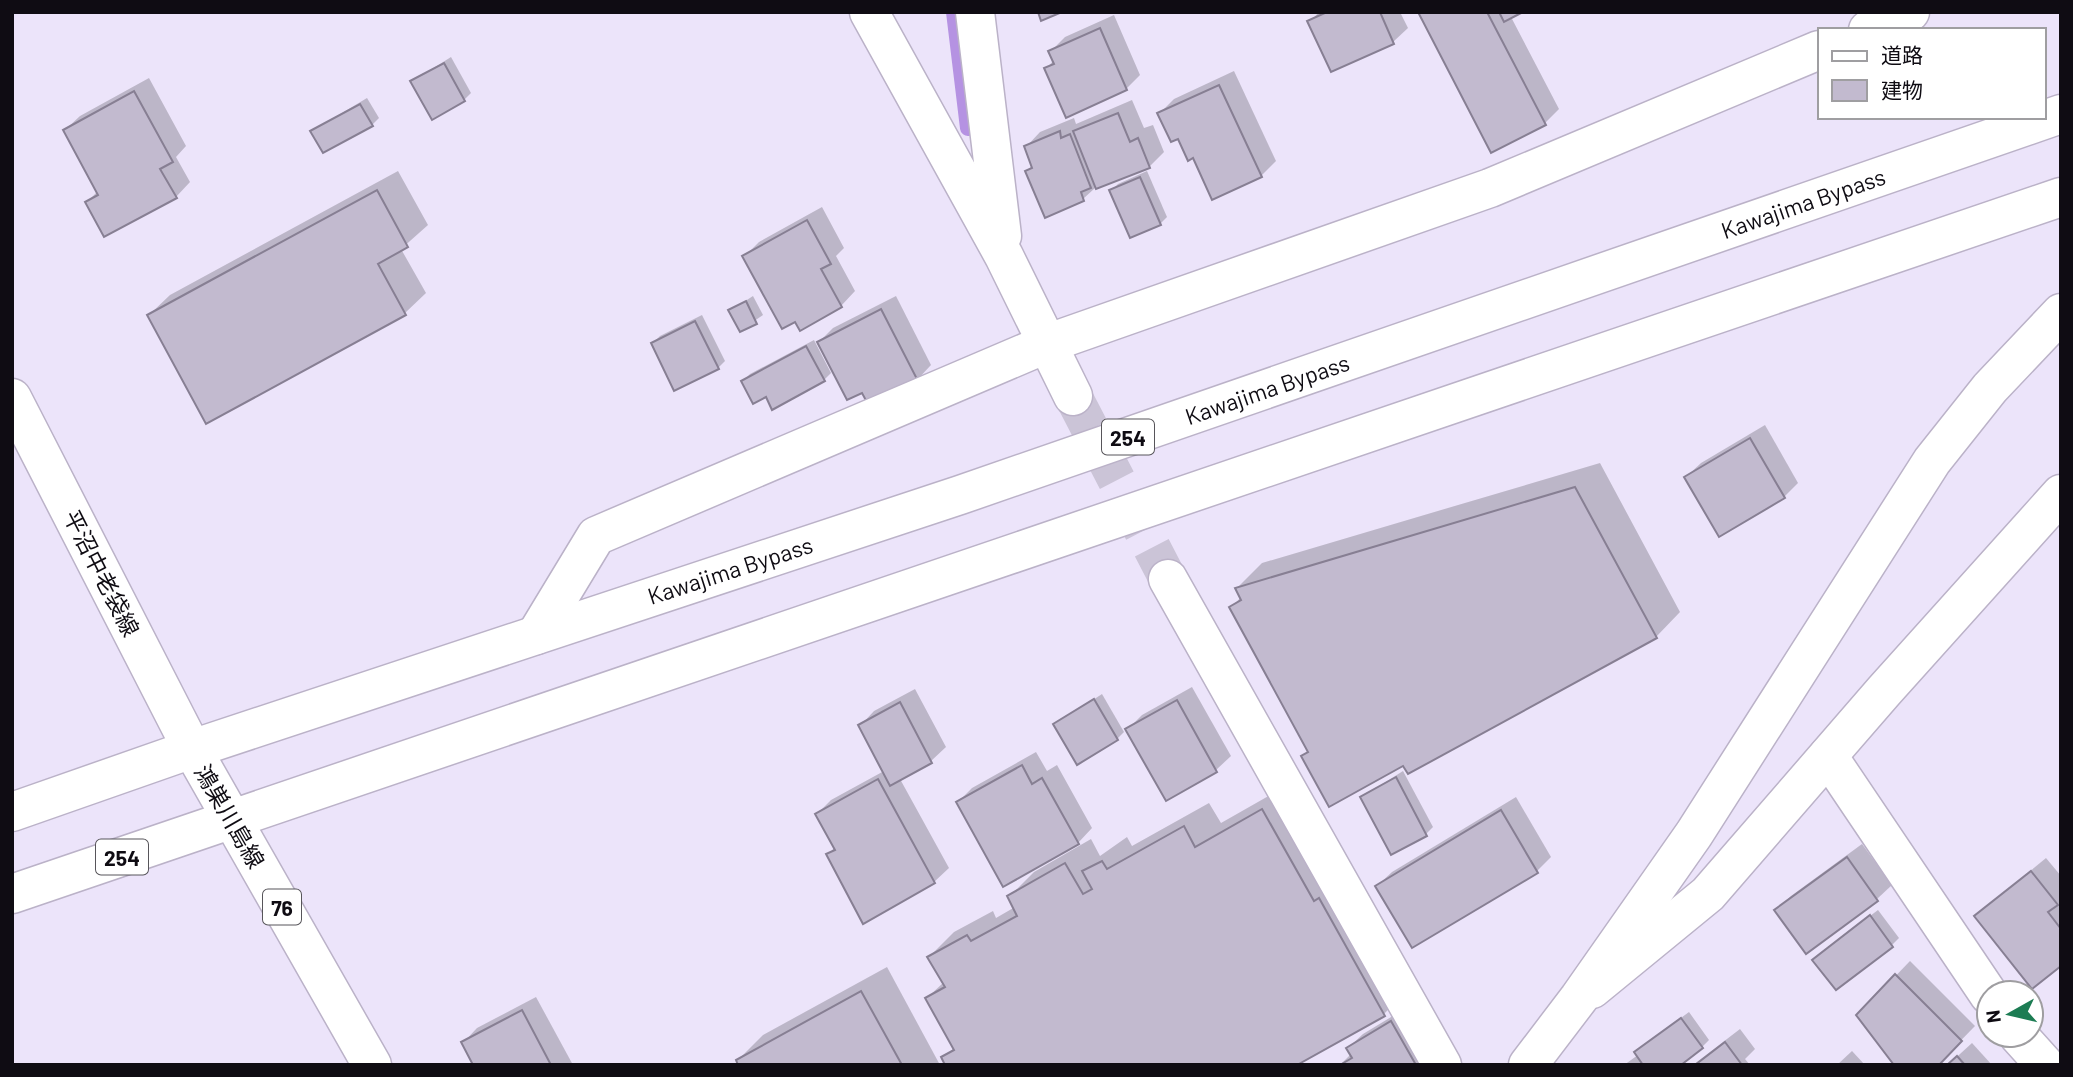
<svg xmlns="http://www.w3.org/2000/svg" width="2073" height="1077" font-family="Barlow,'Noto Sans JP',sans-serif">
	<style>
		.shadow { fill: #0003 }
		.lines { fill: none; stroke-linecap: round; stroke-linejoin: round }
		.stream { stroke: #b592e2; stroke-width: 16 }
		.building { fill: #c2bacf; stroke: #877f93; stroke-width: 2 }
		.street-tunnel { stroke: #cbc4d7; stroke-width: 38; stroke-dasharray: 38 19; stroke-linecap: butt }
		.street-casing { stroke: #bbb2c8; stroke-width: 41 }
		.secondary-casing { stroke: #bbb2c8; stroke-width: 41 }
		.primary-casing { stroke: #bbb2c8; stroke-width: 41 }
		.highway-casing { stroke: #bbb2c8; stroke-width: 41 }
		.street { stroke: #fff; stroke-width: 38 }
		.secondary { stroke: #fff; stroke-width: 38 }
		.primary { stroke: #fff; stroke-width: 38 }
		.highway { stroke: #fff; stroke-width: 38 }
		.labels { text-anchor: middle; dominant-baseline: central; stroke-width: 7; stroke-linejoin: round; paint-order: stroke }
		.shield { fill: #fff; stroke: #57555a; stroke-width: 2 }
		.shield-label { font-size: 21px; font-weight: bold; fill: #0f0c13 }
		.street-label { font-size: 23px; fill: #0f0c13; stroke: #fff }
	</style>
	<rect width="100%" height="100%" fill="#ece4fa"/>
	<!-- shadow -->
	<g class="shadow">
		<path d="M 1319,12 L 1400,12 L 1408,28 L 1393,42 L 1332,70 L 1310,22 Z"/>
		<path d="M 1420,12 L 1519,12 L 1511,17 L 1559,109 L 1545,123 Z"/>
		<path d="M 1114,15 L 1140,75 L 1126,89 L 1046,69 L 1054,60 L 1050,52 L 1065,37 Z"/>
		<path d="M 451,57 L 471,93 L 464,100 L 413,81 Z"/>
		<path d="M 1234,71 L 1276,161 L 1261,176 L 1179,137 L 1159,114 L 1174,99 Z"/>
		<path d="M 149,78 L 186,146 L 176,157 L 190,182 L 176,197 L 87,202 L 98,191 L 65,130 L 80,116 Z"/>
		<path d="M 367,98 L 379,118 L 372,125 L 312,131 Z"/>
		<path d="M 1132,100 L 1144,128 L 1153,125 L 1164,152 L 1149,167 L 1095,188 L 1083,199 L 1027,171 L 1033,165 L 1026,147 L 1040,132 L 1074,118 L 1076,124 Z"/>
		<path d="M 398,171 L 428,225 L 401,249 L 426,293 L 405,313 L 206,422 L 149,315 L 170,295 Z"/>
		<path d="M 1147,171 L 1167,217 L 1160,224 L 1111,191 L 1118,184 Z"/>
		<path d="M 822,207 L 844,248 L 836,256 L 855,291 L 841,306 L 745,256 L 759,242 Z"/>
		<path d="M 753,296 L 763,315 L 741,330 L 730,311 Z"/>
		<path d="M 896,296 L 931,365 L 917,380 L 863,390 L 819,342 L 833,328 Z"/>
		<path d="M 702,315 L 725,361 L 718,368 L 653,343 L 660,336 Z"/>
		<path d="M 814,340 L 831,373 L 824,380 L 766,394 L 743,381 L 750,374 Z"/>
		<path d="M 1765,425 L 1798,483 L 1784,497 L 1686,477 L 1701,463 Z"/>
		<path d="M 1600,463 L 1680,612 L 1656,637 L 1404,764 L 1309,751 L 1232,607 L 1241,597 L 1237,588 L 1262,563 Z"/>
		<path d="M 1192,687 L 1231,756 L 1216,770 L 1167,799 L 1127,730 L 1142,715 Z"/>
		<path d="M 915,689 L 946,747 L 931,761 L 900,779 L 949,868 L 934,882 L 828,855 L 835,847 L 817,814 L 831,800 L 884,771 L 860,726 L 874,711 Z"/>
		<path d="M 1102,694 L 1124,732 L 1117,739 L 1055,725 Z"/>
		<path d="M 1036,752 L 1047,771 L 1057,765 L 1092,828 L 1078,843 L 958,802 L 972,788 Z"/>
		<path d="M 1403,771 L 1433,827 L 1426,834 L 1362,797 Z"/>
		<path d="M 1288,785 L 1408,989 L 1384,1014 L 943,1058 L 955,1047 L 927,998 L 944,982 L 929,957 L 954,932 L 993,911 L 996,918 L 1015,907 L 1009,897 L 1034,872 L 1091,839 L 1100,856 L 1127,837 L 1132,846 L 1209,803 L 1221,823 Z"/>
		<path d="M 1516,797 L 1551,857 L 1537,871 L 1413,946 L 1377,886 L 1392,872 Z"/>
		<path d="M 1862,844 L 1892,885 L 1877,899 L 1806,951 L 1776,910 L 1791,896 Z"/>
		<path d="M 2046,858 L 2061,876 L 2061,964 L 1976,916 Z"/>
		<path d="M 1878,910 L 1899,938 L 1892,945 L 1821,953 Z"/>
		<path d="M 1910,961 L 1975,1026 L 1937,1065 L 1858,1015 Z"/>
		<path d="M 887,967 L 940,1065 L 740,1065 L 738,1060 L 763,1035 Z"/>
		<path d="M 536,997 L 573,1065 L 475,1065 L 463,1043 L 477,1028 Z"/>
		<path d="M 1406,1008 L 1439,1065 L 1340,1065 L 1351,1054 L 1348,1048 L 1363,1034 Z"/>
		<path d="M 1689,1012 L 1709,1040 L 1702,1047 L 1678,1065 L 1624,1065 L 1638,1055 L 1643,1046 Z"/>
		<path d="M 1740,1029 L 1755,1049 L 1745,1059 L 1750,1065 L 1693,1065 Z"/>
		<path d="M 1972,1043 L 1992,1065 L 1948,1065 Z"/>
		<path d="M 1852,1051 L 1865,1065 L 1837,1065 Z"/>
	</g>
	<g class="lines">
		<!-- stream -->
		<path class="stream" d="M 954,12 L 968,128"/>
	</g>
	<!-- building -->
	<g class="building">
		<path d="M 1038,12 L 1062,12 L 1041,21 Z"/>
		<path d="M 1327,12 L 1380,12 L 1394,44 L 1331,72 L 1307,21 Z"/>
		<path d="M 1418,12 L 1487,12 L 1546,125 L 1491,153 Z"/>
		<path d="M 1499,12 L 1523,12 L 1504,22 Z"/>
		<path d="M 1100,28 L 1127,90 L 1066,118 L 1044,68 L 1054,64 L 1048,51 Z"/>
		<path d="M 444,63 L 465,101 L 432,120 L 410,81 Z"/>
		<path d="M 1219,85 L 1262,177 L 1212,200 L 1193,158 L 1188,161 L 1178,139 L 1171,142 L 1157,113 Z"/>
		<path d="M 134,91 L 173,162 L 160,169 L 177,198 L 104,237 L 85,202 L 98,195 L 63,130 Z"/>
		<path d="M 360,104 L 373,126 L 323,153 L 310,131 Z"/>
		<path d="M 1118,113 L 1130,142 L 1138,138 L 1150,168 L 1096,189 L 1073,131 Z"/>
		<path d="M 1060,131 L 1061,138 L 1070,134 L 1091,188 L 1081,192 L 1084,201 L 1045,218 L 1025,171 L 1032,168 L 1024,146 Z"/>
		<path d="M 1140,177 L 1161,225 L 1130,238 L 1109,190 Z"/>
		<path d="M 377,190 L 408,247 L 378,264 L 406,315 L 206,424 L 147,315 Z"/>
		<path d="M 807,220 L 831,264 L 821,269 L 842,307 L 800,331 L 795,322 L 782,329 L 742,256 Z"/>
		<path d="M 746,301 L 757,324 L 740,332 L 728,310 Z"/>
		<path d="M 881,309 L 918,381 L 869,406 L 862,393 L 847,400 L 817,342 Z"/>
		<path d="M 695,321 L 719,369 L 674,391 L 651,343 Z"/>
		<path d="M 806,346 L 825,381 L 772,410 L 766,397 L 753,404 L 741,381 Z"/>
		<path d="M 1750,438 L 1785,498 L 1719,537 L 1684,477 Z"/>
		<path d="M 1575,487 L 1657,638 L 1408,774 L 1403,766 L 1329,807 L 1301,756 L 1308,752 L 1229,607 L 1241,600 L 1235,588 Z"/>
		<path d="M 1094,699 L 1118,740 L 1077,765 L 1053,724 Z"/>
		<path d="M 1177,700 L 1217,772 L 1166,801 L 1125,729 Z"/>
		<path d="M 900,702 L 932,763 L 890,786 L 858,725 Z"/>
		<path d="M 1022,765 L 1032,784 L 1042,778 L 1079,844 L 1003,887 L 956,802 Z"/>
		<path d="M 1396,777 L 1427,836 L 1391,855 L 1360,797 Z"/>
		<path d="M 878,779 L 935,883 L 863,924 L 826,854 L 835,850 L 815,814 Z"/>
		<path d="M 1262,809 L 1314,901 L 1319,898 L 1385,1016 L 1297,1065 L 945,1065 L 941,1057 L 954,1050 L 925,998 L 945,987 L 927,957 L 967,935 L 971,941 L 1017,916 L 1007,896 L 1065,863 L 1083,894 L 1092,889 L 1082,871 L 1102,861 L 1107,869 L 1184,826 L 1195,847 Z"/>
		<path d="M 1501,810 L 1538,873 L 1412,948 L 1375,886 Z"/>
		<path d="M 1847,857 L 1878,901 L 1806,954 L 1774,910 Z"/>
		<path d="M 2031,871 L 2058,905 L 2048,912 L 2061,929 L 2061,966 L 2032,989 L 1974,916 Z"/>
		<path d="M 1870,915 L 1893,947 L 1836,990 L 1812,960 Z"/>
		<path d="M 1895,974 L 1962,1041 L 1939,1065 L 1894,1065 L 1856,1015 Z"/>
		<path d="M 861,991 L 902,1065 L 738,1065 L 736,1060 Z"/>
		<path d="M 522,1010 L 551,1065 L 473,1065 L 461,1042 Z"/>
		<path d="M 1681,1018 L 1703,1048 L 1681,1065 L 1643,1065 L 1634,1052 Z"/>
		<path d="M 1391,1021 L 1416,1065 L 1340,1065 L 1352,1058 L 1346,1048 Z"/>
		<path d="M 1725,1042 L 1742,1065 L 1695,1065 Z"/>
		<path d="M 1957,1056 L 1965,1065 L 1947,1065 Z"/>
	</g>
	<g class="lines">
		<!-- street-tunnel -->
		<path class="street-tunnel" d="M 1073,396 L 1168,579"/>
		<defs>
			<g id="street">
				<path d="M 869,12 L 1004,256 L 1073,396"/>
				<path d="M 975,12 L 1002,236"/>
				<path d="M 1868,30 L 1910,12"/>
				<path d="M 1168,579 L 1442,1065"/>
				<path d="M 536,635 L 596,536 L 1046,344 L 1490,188 L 1819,50"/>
				<path d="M 1828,756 L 1989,995"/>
				<path d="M 1592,989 L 1708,894 L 1884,691 L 2061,494"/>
				<path d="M 2018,1035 L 2045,1065"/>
			</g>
			<g id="secondary">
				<path d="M 12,398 L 192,749"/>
				<path d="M 1528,1065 L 1579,998 L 1694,834 L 1932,461 L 1990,388 L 2061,313"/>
			</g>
			<path id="primary" d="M 192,749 L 372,1065"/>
			<g id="highway">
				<path d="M 12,812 L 192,749 L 960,495 L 2061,114"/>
				<path d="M 12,894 L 2061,197"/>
			</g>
		</defs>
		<!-- street casing -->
		<use href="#street" class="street-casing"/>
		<!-- secondary casing -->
		<use href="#secondary" class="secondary-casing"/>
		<!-- primary casing -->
		<use href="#primary" class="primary-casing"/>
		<!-- highway casing -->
		<use href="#highway" class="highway-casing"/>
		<!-- street -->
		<use href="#street" class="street"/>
		<!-- secondary -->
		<use href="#secondary" class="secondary"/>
		<!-- primary -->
		<use href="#primary" class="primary"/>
		<!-- highway -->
		<use href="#highway" class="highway"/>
	</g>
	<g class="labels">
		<!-- shield labels -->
		<g class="shield">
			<rect x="1102" y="419.5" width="52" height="35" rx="5"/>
			<rect x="96" y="839.5" width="52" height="35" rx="5"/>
			<rect x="263" y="889.5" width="38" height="35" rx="5"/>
		</g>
		<g class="shield-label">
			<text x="1128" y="437">254</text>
			<text x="122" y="857">254</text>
			<text x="282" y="907">76</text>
		</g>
		<!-- street labels -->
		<g class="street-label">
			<text transform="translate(1803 203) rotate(-19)">Kawajima Bypass</text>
			<text transform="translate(1267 389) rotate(-19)">Kawajima Bypass</text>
			<text transform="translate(730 570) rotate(-18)">Kawajima Bypass</text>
			<text transform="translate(102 573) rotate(63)">平沼中老袋線</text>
			<text transform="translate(230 816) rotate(60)">鴻巣川島線</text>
		</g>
	</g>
	<!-- border -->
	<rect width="2073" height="1077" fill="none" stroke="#0f0c13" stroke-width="28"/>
	<!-- legend -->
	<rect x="1818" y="28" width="228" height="91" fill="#ffffff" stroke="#9f9ea1" stroke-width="2"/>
	<rect x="1832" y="51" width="35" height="10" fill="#ffffff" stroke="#9f9ea1" stroke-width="2"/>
	<text x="1881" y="63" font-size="21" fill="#0f0c13">道路</text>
	<rect x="1832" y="80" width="35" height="21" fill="#c2bacf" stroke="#9f9ea1" stroke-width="2"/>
	<text x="1881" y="98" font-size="21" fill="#0f0c13">建物</text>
	<!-- north arrow -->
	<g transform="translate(2010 1014) rotate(262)"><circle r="33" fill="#ffffff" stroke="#9f9ea1" stroke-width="2"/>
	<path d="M0-5L12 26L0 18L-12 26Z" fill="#1c7c53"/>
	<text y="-10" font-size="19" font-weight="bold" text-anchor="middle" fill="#0f0c13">N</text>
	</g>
</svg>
